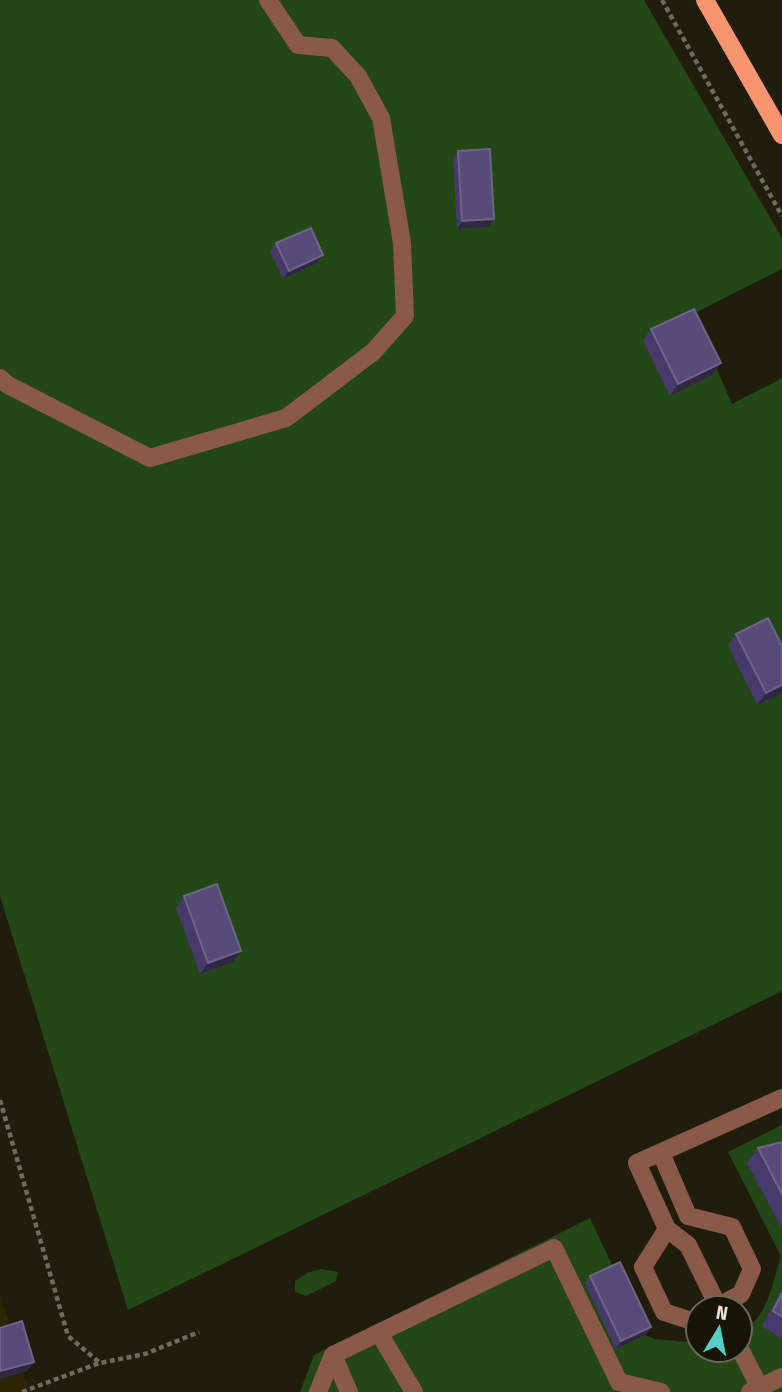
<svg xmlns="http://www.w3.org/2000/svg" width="782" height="1392" font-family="'Fira Sans Condensed',sans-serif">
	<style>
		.green { fill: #234716 }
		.sand { fill: #2c2403 }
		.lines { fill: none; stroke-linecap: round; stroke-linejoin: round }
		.path { stroke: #6e6b5e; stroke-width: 4.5; stroke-dasharray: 5 3.5; stroke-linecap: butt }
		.minor { stroke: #8a5948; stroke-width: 18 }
		.major { stroke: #f99470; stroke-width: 18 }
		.wall { fill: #463a6d }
		.shaded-wall { fill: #302742 }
		.building { fill: #574c79; stroke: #6d6488; stroke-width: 2 }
	</style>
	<rect width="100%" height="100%" fill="#201d0d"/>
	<!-- green -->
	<g class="green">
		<path d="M 0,0 L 644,0 L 782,238 L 782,269 L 693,314 L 732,404 L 782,378 L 782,991 L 128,1310 L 0,896 Z"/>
		<path d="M 782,1125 L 782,1392 L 300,1392 L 314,1355 L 590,1218 L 645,1335 L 655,1339 L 698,1343 L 698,1350 L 740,1350 L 740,1333 C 768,1318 772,1284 781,1256 L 728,1152 Z"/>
		<path d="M 321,1269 L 338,1272 L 336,1281 L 306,1296 L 295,1292 L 295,1281 L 307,1273 Z"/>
	</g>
	<!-- sand -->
	<path class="sand" d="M 0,1293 L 30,1392 L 0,1392 Z"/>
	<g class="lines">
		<!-- path -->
		<g class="path">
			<path d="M 662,0 L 782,216"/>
			<path d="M 0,1100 L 68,1336 L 100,1363 L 145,1354 L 199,1332"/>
			<path d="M 22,1392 L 99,1363"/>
		</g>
		<!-- minor -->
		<g class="minor">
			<path d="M 0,378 L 8,385 L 150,458 L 286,418 L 373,352 L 405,316 L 402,243 L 381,118 L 358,76 L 332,48 L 298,45 L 268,0"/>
			<path d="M 661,1153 L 688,1216 L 732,1227 L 752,1269 L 741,1294 L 715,1308"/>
			<path d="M 667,1229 L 688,1245 L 719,1308"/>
			<path d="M 698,1317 L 692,1321 L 664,1312 L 643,1267 L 667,1229 L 637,1163 L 782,1098"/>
			<path d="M 379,1333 L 414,1392"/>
			<path d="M 740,1349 L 762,1392"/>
			<path d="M 333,1355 L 349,1392"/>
			<path d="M 318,1392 L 333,1355 L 554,1248 L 619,1382 L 661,1392"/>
			<path d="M 750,1392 L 782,1377"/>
		</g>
		<!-- major -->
		<path class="major" d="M 705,0 L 782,135"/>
	</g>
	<!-- wall -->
	<g class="wall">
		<path d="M 458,151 L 488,227 L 457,229 L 453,159 Z"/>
		<path d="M 276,243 L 323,255 L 317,263 L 283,279 L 270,251 Z"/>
		<path d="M 651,329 L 712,375 L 670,396 L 643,341 Z"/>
		<path d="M 736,634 L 782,646 L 782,693 L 757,705 L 728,645 Z"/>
		<path d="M 184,896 L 241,951 L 233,962 L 200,974 L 176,908 Z"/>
		<path d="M 782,1142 L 782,1229 L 747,1163 L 758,1148 Z"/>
		<path d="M 590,1276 L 651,1327 L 645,1335 L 616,1349 L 585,1284 Z"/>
		<path d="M 782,1289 L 782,1339 L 762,1326 Z"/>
	</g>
	<!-- shaded-wall -->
	<g class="shaded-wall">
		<path d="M 494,219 L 488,227 L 457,229 L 462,221 Z"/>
		<path d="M 323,255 L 317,263 L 283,279 L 289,271 Z"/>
		<path d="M 721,363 L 712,375 L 670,396 L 678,384 Z"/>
		<path d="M 782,685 L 782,693 L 757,705 L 766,693 Z"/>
		<path d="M 241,951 L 233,962 L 200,974 L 208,963 Z"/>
		<path d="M 651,1327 L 645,1335 L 616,1349 L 621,1341 Z"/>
		<path d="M 34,1362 L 27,1371 L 0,1379 L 0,1371 Z"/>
	</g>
	<!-- building -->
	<g class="building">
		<path d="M 490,149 L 494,219 L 462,221 L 458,151 Z"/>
		<path d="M 311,228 L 323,255 L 289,271 L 276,243 Z"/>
		<path d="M 694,309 L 721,363 L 678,384 L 651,329 Z"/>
		<path d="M 768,618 L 782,646 L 782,685 L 766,693 L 736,634 Z"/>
		<path d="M 217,884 L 241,951 L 208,963 L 184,896 Z"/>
		<path d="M 782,1142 L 782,1194 L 758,1148 Z"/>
		<path d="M 620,1262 L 651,1327 L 621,1341 L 590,1276 Z"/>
		<path d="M 782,1293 L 782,1317 L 773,1311 Z"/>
		<path d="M 22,1321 L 34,1362 L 0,1371 L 0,1328 Z"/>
	</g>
	<!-- north arrow -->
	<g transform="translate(719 1329) rotate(10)"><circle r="33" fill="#171405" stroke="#69675a" stroke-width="2"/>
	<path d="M0-5L12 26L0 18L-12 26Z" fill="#55cec6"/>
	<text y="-10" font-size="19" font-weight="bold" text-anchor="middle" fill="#e5e3d9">N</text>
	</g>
</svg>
